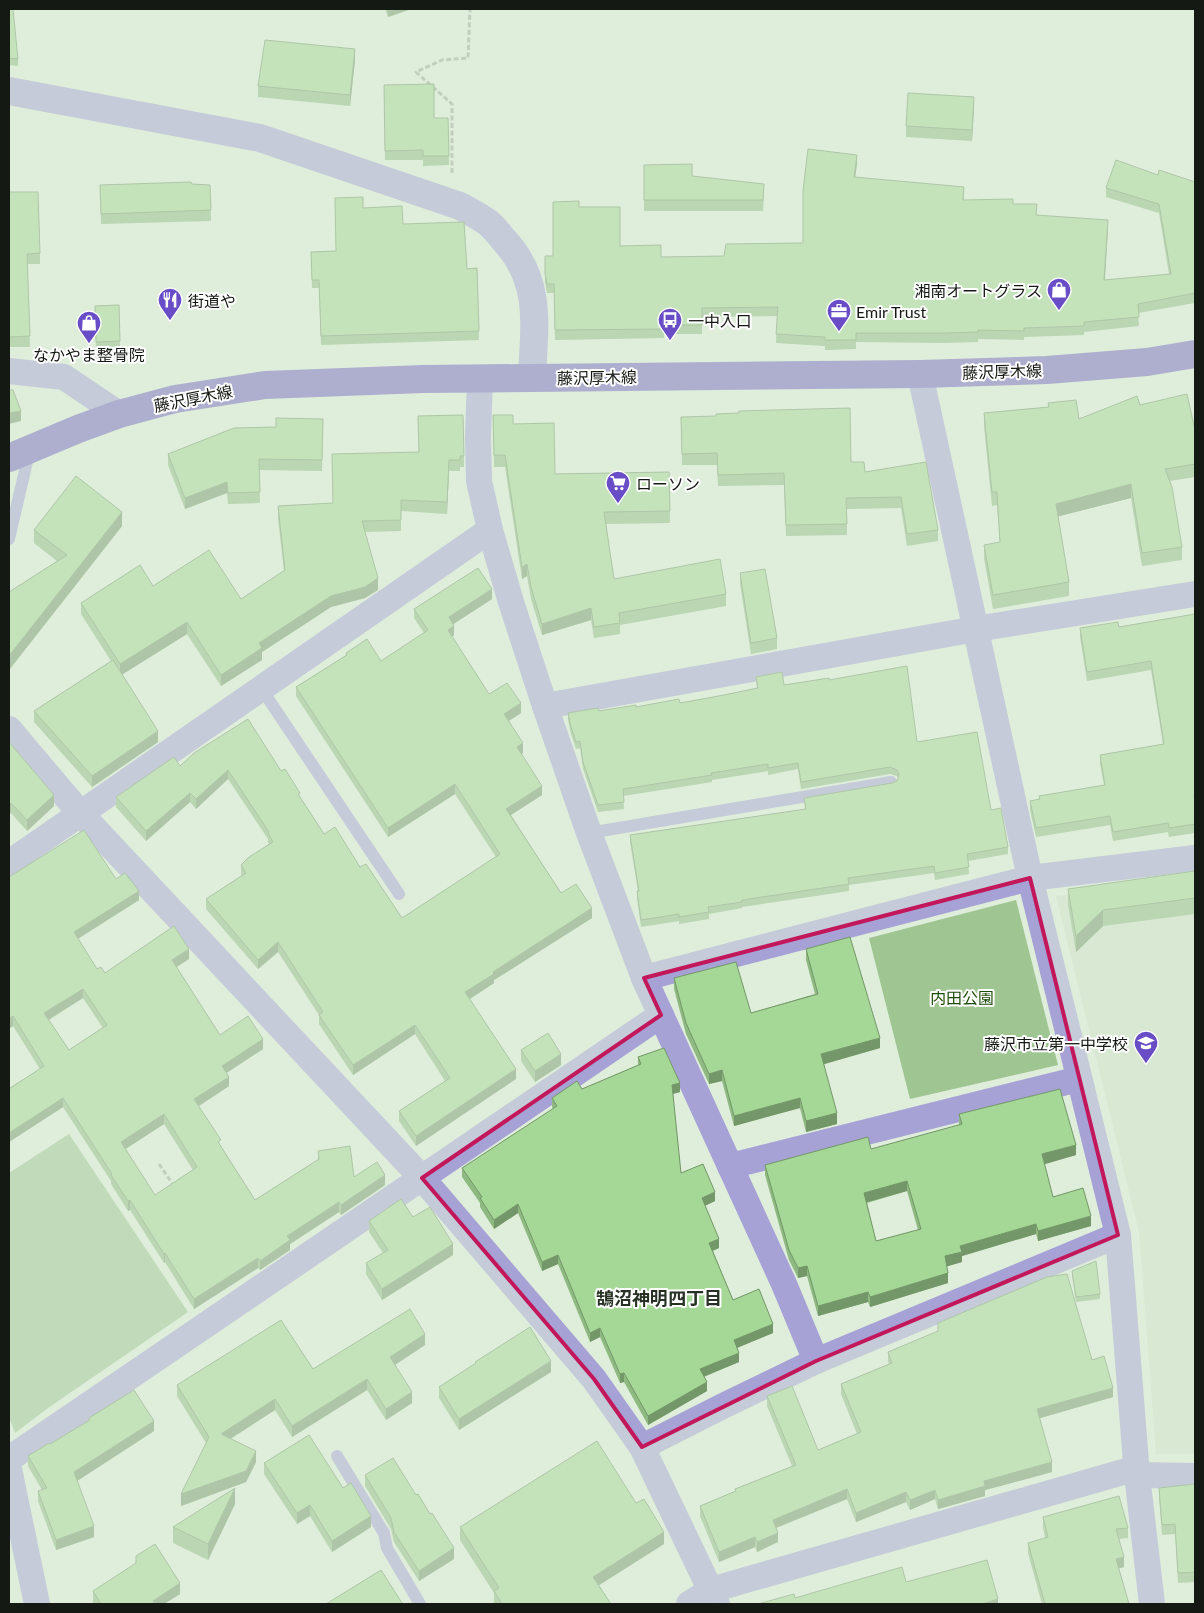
<svg xmlns="http://www.w3.org/2000/svg" width="1204" height="1613" font-family="Lato,'Noto Sans JP',sans-serif">
	<style>
		.built { fill: #d0e3cb }
		.green { fill: #9ec592 }
		.lines { fill: none; stroke-linecap: round; stroke-linejoin: round }
		.path { stroke: #a0ab9d; stroke-width: 3; stroke-dasharray: 5 2.5; stroke-linecap: butt }
		.service { stroke: #a7a2d6; stroke-width: 12 }
		.minor { stroke: #a7a2d6; stroke-width: 26 }
		.tertiary { stroke: #a7a2d6; stroke-width: 28 }
		.primary { stroke: #7364c1; stroke-width: 28 }
		.wall { fill: #8eba81; fill-rule: evenodd }
		.shaded-wall { fill: #749769 }
		.building { fill: #a5d896; stroke: #749769; fill-rule: evenodd }
		.marked { fill: none; stroke: #c2185b; stroke-width: 4; stroke-linejoin: round }
		.labels { text-anchor: middle; dominant-baseline: central; stroke-width: 4; stroke-linejoin: round; paint-order: stroke }
		.poi-label { font-size: 16px; fill: #151913; stroke: #fff; text-anchor: start }
		.street-label { font-size: 16px; fill: #151913; stroke: #fff }
		.park-label { font-size: 16px; fill: #1d4c09; stroke: #fff }
		.neighbourhood-label { font-size: 18px; font-weight: bold; fill: #273224; stroke: #fff }
	</style>
	<rect width="100%" height="100%" fill="#dfeddb"/>
	<!-- built -->
	<path class="built" d="M 1195,879 L 1195,1454 L 1156,1454 L 1139,1232 L 1056,896 Z"/>
	<!-- green -->
	<g class="green">
		<path d="M 1016,900 L 1058,1065 L 910,1099 L 869,938 Z"/>
		<path d="M 69,1134 L 188,1312 L 48,1408 L 15,1433 L 9,1417 L 9,1173 Z"/>
	</g>
	<g class="lines">
		<!-- path -->
		<g class="path">
			<path d="M 452,173 L 452,104 L 416,72 L 442,60 L 468,58 L 470,9"/>
			<path d="M 159,1164 L 174,1186"/>
		</g>
		<!-- service -->
		<g class="service">
			<path d="M 9,539 L 30,449"/>
			<path d="M 261,688 L 399,894"/>
			<path d="M 589,833 L 891,782"/>
			<path d="M 337,1456 L 384,1533 L 387,1548 L 420,1604"/>
		</g>
		<!-- minor -->
		<g class="minor">
			<path d="M 9,371 L 64,377 L 119,414"/>
			<path d="M 920,374 L 1030,878 L 1118,1235 L 1137,1475 L 1152,1604"/>
			<path d="M 480,379 L 478,436 L 479,481 L 490,530 L 511,602 L 545,706 L 589,833 L 644,978 L 784,1284 L 816,1361"/>
			<path d="M 545,706 L 976,629 L 1195,594"/>
			<path d="M 9,729 L 80,813 L 422,1178 L 594,1379 L 642,1447 L 717,1604"/>
			<path d="M 9,863 L 490,530"/>
			<path d="M 644,978 L 1030,878 L 1195,858"/>
			<path d="M 730,1166 L 1079,1079"/>
			<path d="M 642,1447 L 723,1406 L 816,1361 L 1118,1235"/>
			<path d="M 9,1459 L 661,1015"/>
			<path d="M 9,1469 L 37,1604"/>
			<path d="M 1137,1475 L 1195,1476"/>
			<path d="M 689,1604 L 711,1590 L 1137,1468"/>
		</g>
		<!-- tertiary -->
		<path class="tertiary" d="M 9,91 L 260,138 L 460,206 C 469,211 479,216 487,222 C 493,226 498,233 503,239 C 543,281 534,326 532,378"/>
		<!-- primary -->
		<path class="primary" d="M 9,458 L 78,429 L 119,414 L 175,399 L 265,385 L 423,379 L 920,374 L 1047,370 L 1147,362 L 1195,354"/>
	</g>
	<!-- wall -->
	<g class="wall">
		<path d="M 9,9 L 18,59 L 18,66 L 9,65 Z"/>
		<path d="M 385,9 L 411,9 L 388,17 Z"/>
		<path d="M 355,60 L 350,106 L 258,97 L 258,86 Z"/>
		<path d="M 384,85 L 434,118 L 448,118 L 449,165 L 423,166 L 423,160 L 385,160 Z"/>
		<path d="M 974,108 L 972,141 L 906,137 L 906,126 Z"/>
		<path d="M 857,164 L 855,177 L 964,196 L 964,200 L 1013,204 L 1037,215 L 1108,229 L 1105,280 L 1169,274 L 1159,213 L 1106,197 L 1106,188 L 1158,175 L 1195,182 L 1195,303 L 1138,313 L 1139,326 L 1084,332 L 1084,335 L 1024,337 L 1024,340 L 978,339 L 978,342 L 943,343 L 856,342 L 856,349 L 825,350 L 825,346 L 776,343 L 777,316 L 702,317 L 702,334 L 664,334 L 664,338 L 555,340 L 554,293 L 547,293 L 545,282 L 545,256 L 553,256 L 579,207 L 620,246 L 661,257 L 724,256 L 803,243 Z"/>
		<path d="M 644,165 L 764,195 L 763,211 L 644,211 Z"/>
		<path d="M 192,184 L 210,185 L 211,221 L 101,224 L 100,185 Z"/>
		<path d="M 9,192 L 40,253 L 40,264 L 27,264 L 30,347 L 9,347 Z"/>
		<path d="M 363,208 L 403,224 L 467,269 L 477,268 L 479,340 L 321,345 L 319,288 L 312,288 L 311,252 L 336,251 Z"/>
		<path d="M 119,305 L 120,347 L 96,348 L 95,306 Z"/>
		<path d="M 1048,403 L 1079,419 L 1140,405 L 1195,430 L 1195,477 L 1170,481 L 1182,547 L 1182,560 L 1142,566 L 1131,498 L 1058,516 L 1069,582 L 1069,596 L 993,609 L 984,558 L 984,545 L 1000,543 L 997,505 L 992,506 L 984,426 L 984,413 L 1048,407 Z"/>
		<path d="M 463,415 L 464,467 L 460,467 L 460,471 L 449,471 L 447,514 L 401,511 L 401,531 L 365,532 L 378,590 L 365,598 L 331,607 L 262,652 L 262,660 L 221,686 L 187,634 L 122,674 L 158,742 L 92,787 L 34,722 L 34,711 L 111,661 L 81,614 L 81,603 L 153,586 L 241,599 L 284,571 L 278,518 L 278,506 L 333,503 L 418,452 Z"/>
		<path d="M 493,415 L 513,424 L 555,474 L 669,472 L 670,523 L 606,524 L 614,579 L 726,594 L 726,606 L 620,625 L 620,634 L 594,638 L 591,620 L 542,635 L 531,599 L 527,576 L 522,579 L 505,467 L 494,467 Z"/>
		<path d="M 681,417 L 851,462 L 865,472 L 926,462 L 938,530 L 938,541 L 907,546 L 901,508 L 847,509 L 847,535 L 786,536 L 784,485 L 718,486 L 717,465 L 682,465 Z"/>
		<path d="M 323,419 L 322,471 L 259,470 L 260,503 L 228,504 L 227,493 L 185,509 L 168,465 L 168,454 L 276,427 Z"/>
		<path d="M 122,526 L 9,670 L 9,592 L 57,561 L 34,543 L 34,530 Z"/>
		<path d="M 740,573 L 777,638 L 777,649 L 751,654 L 740,584 Z"/>
		<path d="M 492,599 L 453,624 L 454,635 L 452,637 L 489,694 L 521,713 L 508,721 L 523,753 L 521,754 L 542,795 L 511,815 L 561,893 L 592,918 L 494,980 L 494,983 L 470,999 L 516,1079 L 416,1146 L 399,1121 L 399,1111 L 445,1081 L 415,1034 L 353,1075 L 319,1024 L 319,1015 L 278,952 L 258,969 L 206,909 L 206,899 L 242,876 L 241,874 L 241,865 L 269,844 L 268,842 L 268,839 L 228,779 L 196,809 L 190,802 L 146,841 L 116,807 L 116,797 L 180,766 L 281,771 L 300,797 L 324,834 L 360,867 L 402,918 L 496,857 L 455,794 L 388,837 L 296,696 L 296,687 L 346,655 L 346,653 L 381,661 L 424,633 L 414,618 L 414,609 Z"/>
		<path d="M 1195,614 L 1195,833 L 1169,837 L 1168,832 L 1113,841 L 1110,825 L 1036,837 L 1030,810 L 1030,801 L 1039,799 L 1039,796 L 1104,785 L 1100,764 L 1100,755 L 1163,744 L 1151,670 L 1087,681 L 1080,637 L 1080,628 L 1119,627 Z"/>
		<path d="M 756,677 L 784,685 L 829,680 L 917,742 L 991,810 L 1008,847 L 1008,854 L 968,861 L 969,874 L 935,880 L 934,873 L 849,885 L 849,891 L 742,907 L 742,908 L 709,914 L 709,919 L 679,924 L 679,921 L 641,927 L 637,898 L 637,891 L 638,891 L 630,842 L 630,835 L 805,809 L 804,798 L 892,783 L 897,781 L 898,778 L 897,776 L 890,774 L 801,789 L 798,769 L 768,775 L 768,771 L 712,780 L 712,782 L 623,796 L 624,809 L 598,812 L 583,769 L 580,748 L 576,749 L 571,734 L 568,720 L 568,713 L 599,711 L 680,703 L 724,695 L 757,688 Z"/>
		<path d="M 9,742 L 54,806 L 27,831 L 11,813 Z"/>
		<path d="M 1195,871 L 1195,914 L 1103,926 L 1076,952 L 1068,905 L 1068,889 Z"/>
		<path d="M 9,877 L 116,879 L 139,900 L 78,939 L 97,969 L 105,973 L 189,959 L 176,967 L 220,1035 L 263,1049 L 226,1073 L 229,1086 L 199,1106 L 221,1146 L 255,1200 L 318,1160 L 318,1151 L 354,1177 L 385,1185 L 341,1215 L 339,1212 L 290,1244 L 290,1250 L 260,1270 L 258,1268 L 194,1309 L 165,1262 L 164,1263 L 130,1210 L 128,1211 L 111,1184 L 111,1181 L 63,1107 L 9,1142 L 9,1088 L 40,1069 L 13,1026 ZM 83,998 L 103,1028 L 69,1050 L 49,1020 ZM 164,1124 L 193,1170 L 155,1195 L 125,1149 Z"/>
		<path d="M 806,949 L 880,1048 L 824,1064 L 837,1124 L 806,1132 L 800,1108 L 734,1126 L 722,1081 L 709,1084 L 686,1034 L 674,989 L 674,978 L 751,1013 L 815,994 L 806,960 Z"/>
		<path d="M 521,1050 L 561,1065 L 535,1082 L 521,1061 Z"/>
		<path d="M 638,1057 L 680,1092 L 673,1094 L 681,1173 L 715,1201 L 705,1206 L 719,1248 L 713,1251 L 733,1300 L 773,1333 L 737,1348 L 739,1362 L 704,1377 L 707,1391 L 648,1425 L 624,1382 L 620,1383 L 600,1337 L 590,1342 L 558,1264 L 542,1271 L 518,1213 L 494,1229 L 480,1207 L 480,1203 L 462,1177 L 462,1168 L 553,1109 L 552,1107 L 552,1098 L 582,1089 L 638,1065 Z"/>
		<path d="M 959,1114 L 1076,1155 L 1044,1164 L 1053,1197 L 1091,1226 L 1038,1241 L 1036,1234 L 962,1256 L 962,1262 L 947,1266 L 948,1283 L 870,1307 L 868,1302 L 818,1316 L 807,1276 L 798,1278 L 789,1260 L 765,1175 L 765,1165 L 871,1149 L 959,1125 ZM 907,1191 L 918,1230 L 876,1241 L 867,1203 Z"/>
		<path d="M 413,1217 L 453,1255 L 382,1300 L 366,1274 L 366,1263 L 383,1253 L 369,1232 L 369,1221 Z"/>
		<path d="M 1072,1271 L 1100,1294 L 1100,1299 L 1076,1302 L 1072,1276 Z"/>
		<path d="M 425,1345 L 395,1365 L 412,1403 L 386,1420 L 367,1390 L 292,1437 L 275,1410 L 230,1439 L 256,1462 L 246,1482 L 181,1506 L 206,1443 L 177,1396 L 177,1385 L 313,1369 Z"/>
		<path d="M 888,1352 L 1092,1360 L 1113,1397 L 1040,1418 L 1052,1472 L 985,1490 L 985,1496 L 938,1509 L 935,1499 L 910,1510 L 906,1502 L 856,1522 L 847,1499 L 776,1528 L 778,1542 L 757,1552 L 755,1547 L 719,1562 L 700,1516 L 700,1506 L 735,1491 L 735,1489 L 792,1466 L 767,1406 L 767,1396 L 818,1450 L 857,1434 L 841,1394 L 841,1384 L 889,1364 L 888,1361 Z"/>
		<path d="M 475,1362 L 551,1372 L 459,1430 L 439,1398 L 439,1387 L 475,1364 Z"/>
		<path d="M 89,1418 L 154,1431 L 77,1481 L 94,1537 L 56,1550 L 38,1501 L 38,1491 L 42,1490 L 28,1466 L 28,1456 L 50,1444 L 89,1420 Z"/>
		<path d="M 264,1463 L 343,1488 L 371,1527 L 332,1552 L 310,1516 L 297,1524 L 264,1474 Z"/>
		<path d="M 365,1475 L 454,1559 L 419,1581 L 394,1542 L 391,1529 L 365,1486 Z"/>
		<path d="M 1195,1484 L 1195,1582 L 1178,1583 L 1175,1534 L 1162,1535 L 1159,1498 L 1159,1488 Z"/>
		<path d="M 636,1503 L 664,1544 L 599,1585 L 611,1604 L 495,1604 L 494,1603 L 494,1593 L 460,1540 L 460,1527 Z"/>
		<path d="M 235,1504 L 208,1560 L 173,1543 L 173,1527 Z"/>
		<path d="M 1043,1517 L 1128,1528 L 1128,1538 L 1119,1539 L 1124,1567 L 1119,1568 L 1129,1604 L 1042,1604 L 1028,1553 L 1028,1543 L 1045,1538 L 1043,1527 Z"/>
		<path d="M 93,1591 L 180,1594 L 164,1604 L 94,1604 L 93,1602 Z"/>
	</g>
	<!-- shaded-wall -->
	<g class="shaded-wall">
		<path d="M 395,9 L 411,9 L 388,17 L 388,11 Z"/>
		<path d="M 355,49 L 355,60 L 350,106 L 350,95 Z"/>
		<path d="M 974,97 L 974,108 L 972,141 L 972,130 Z"/>
		<path d="M 857,155 L 857,164 L 854,186 L 854,177 Z"/>
		<path d="M 1108,220 L 1108,229 L 1104,289 L 1104,280 Z"/>
		<path d="M 21,411 L 21,421 L 9,424 L 9,413 Z"/>
		<path d="M 449,460 L 449,471 L 447,514 L 447,502 Z"/>
		<path d="M 227,482 L 227,493 L 185,509 L 185,498 Z"/>
		<path d="M 1131,484 L 1131,498 L 1056,517 L 1056,504 Z"/>
		<path d="M 122,512 L 122,526 L 9,670 L 9,656 Z"/>
		<path d="M 527,564 L 527,576 L 522,579 L 522,567 Z"/>
		<path d="M 378,578 L 378,590 L 365,598 L 331,607 L 262,652 L 262,660 L 221,686 L 221,675 L 259,643 L 331,596 Z"/>
		<path d="M 492,589 L 492,599 L 449,627 L 449,617 Z"/>
		<path d="M 591,608 L 591,620 L 542,635 L 542,624 Z"/>
		<path d="M 187,622 L 187,634 L 120,676 L 120,664 Z"/>
		<path d="M 454,626 L 454,635 L 448,640 L 448,630 Z"/>
		<path d="M 521,703 L 521,713 L 504,724 L 504,714 Z"/>
		<path d="M 158,731 L 158,742 L 92,787 L 92,776 Z"/>
		<path d="M 523,743 L 523,753 L 517,757 L 517,747 Z"/>
		<path d="M 228,770 L 228,779 L 196,809 L 196,799 Z"/>
		<path d="M 455,784 L 455,794 L 388,837 L 388,828 Z"/>
		<path d="M 542,786 L 542,795 L 506,818 L 506,809 Z"/>
		<path d="M 190,793 L 190,802 L 146,841 L 146,831 Z"/>
		<path d="M 54,795 L 54,806 L 27,831 L 27,820 Z"/>
		<path d="M 11,803 L 11,813 L 9,815 L 9,805 Z"/>
		<path d="M 139,891 L 139,900 L 74,941 L 74,932 Z"/>
		<path d="M 592,908 L 592,918 L 494,980 L 494,983 L 465,1002 L 465,992 L 493,972 Z"/>
		<path d="M 1103,910 L 1103,926 L 1076,952 L 1076,936 Z"/>
		<path d="M 278,942 L 278,952 L 258,969 L 258,960 Z"/>
		<path d="M 189,949 L 189,959 L 172,970 L 172,960 Z"/>
		<path d="M 83,989 L 83,998 L 44,1022 L 44,1013 Z"/>
		<path d="M 13,1016 L 13,1026 L 9,1029 L 9,1019 Z"/>
		<path d="M 415,1025 L 415,1034 L 353,1075 L 353,1065 Z"/>
		<path d="M 880,1038 L 880,1048 L 821,1065 L 821,1054 Z"/>
		<path d="M 263,1039 L 263,1049 L 222,1076 L 222,1066 Z"/>
		<path d="M 561,1054 L 561,1065 L 535,1082 L 535,1071 Z"/>
		<path d="M 516,1069 L 516,1079 L 416,1146 L 416,1136 Z"/>
		<path d="M 722,1070 L 722,1081 L 709,1084 L 709,1074 Z"/>
		<path d="M 229,1077 L 229,1086 L 194,1109 L 194,1099 Z"/>
		<path d="M 680,1083 L 680,1092 L 672,1094 L 672,1085 Z"/>
		<path d="M 63,1098 L 63,1107 L 9,1142 L 9,1133 Z"/>
		<path d="M 800,1098 L 800,1108 L 734,1126 L 734,1116 Z"/>
		<path d="M 837,1113 L 837,1124 L 806,1132 L 806,1121 Z"/>
		<path d="M 164,1114 L 164,1124 L 121,1152 L 121,1142 Z"/>
		<path d="M 1076,1145 L 1076,1155 L 1042,1165 L 1042,1154 Z"/>
		<path d="M 385,1175 L 385,1185 L 341,1215 L 341,1205 Z"/>
		<path d="M 907,1181 L 907,1191 L 864,1203 L 864,1193 Z"/>
		<path d="M 715,1192 L 715,1201 L 702,1207 L 702,1198 Z"/>
		<path d="M 130,1200 L 130,1210 L 128,1211 L 128,1201 Z"/>
		<path d="M 339,1202 L 339,1212 L 290,1244 L 290,1250 L 260,1270 L 260,1261 L 287,1236 Z"/>
		<path d="M 518,1204 L 518,1213 L 494,1229 L 494,1220 Z"/>
		<path d="M 1091,1216 L 1091,1226 L 1038,1241 L 1038,1231 Z"/>
		<path d="M 1036,1224 L 1036,1234 L 962,1256 L 962,1262 L 945,1267 L 945,1256 L 960,1246 Z"/>
		<path d="M 719,1239 L 719,1248 L 709,1252 L 709,1243 Z"/>
		<path d="M 453,1244 L 453,1255 L 382,1300 L 382,1289 Z"/>
		<path d="M 165,1253 L 165,1262 L 164,1263 L 164,1254 Z"/>
		<path d="M 558,1255 L 558,1264 L 542,1271 L 542,1262 Z"/>
		<path d="M 258,1258 L 258,1268 L 194,1309 L 194,1299 Z"/>
		<path d="M 807,1266 L 807,1276 L 798,1278 L 798,1268 Z"/>
		<path d="M 948,1273 L 948,1283 L 870,1307 L 870,1297 Z"/>
		<path d="M 868,1292 L 868,1302 L 818,1316 L 818,1306 Z"/>
		<path d="M 773,1324 L 773,1333 L 734,1349 L 734,1340 Z"/>
		<path d="M 600,1328 L 600,1337 L 590,1342 L 590,1333 Z"/>
		<path d="M 425,1334 L 425,1345 L 390,1368 L 390,1357 Z"/>
		<path d="M 739,1353 L 739,1362 L 700,1378 L 700,1369 Z"/>
		<path d="M 551,1361 L 551,1372 L 459,1430 L 459,1419 Z"/>
		<path d="M 624,1373 L 624,1382 L 620,1383 L 620,1374 Z"/>
		<path d="M 367,1379 L 367,1390 L 292,1437 L 292,1426 Z"/>
		<path d="M 707,1382 L 707,1391 L 648,1425 L 648,1416 Z"/>
		<path d="M 1113,1388 L 1113,1397 L 1037,1419 L 1037,1409 Z"/>
		<path d="M 412,1392 L 412,1403 L 386,1420 L 386,1409 Z"/>
		<path d="M 275,1399 L 275,1410 L 221,1445 L 221,1434 Z"/>
		<path d="M 154,1421 L 154,1431 L 74,1483 L 74,1472 Z"/>
		<path d="M 256,1451 L 256,1462 L 246,1482 L 181,1506 L 181,1494 Z"/>
		<path d="M 1052,1462 L 1052,1472 L 985,1490 L 985,1496 L 938,1509 L 938,1500 L 984,1481 Z"/>
		<path d="M 235,1488 L 235,1504 L 208,1560 L 208,1544 Z"/>
		<path d="M 847,1489 L 847,1499 L 773,1529 L 773,1520 Z"/>
		<path d="M 935,1490 L 935,1499 L 910,1510 L 910,1500 Z"/>
		<path d="M 906,1492 L 906,1502 L 856,1522 L 856,1513 Z"/>
		<path d="M 310,1505 L 310,1516 L 297,1524 L 297,1513 Z"/>
		<path d="M 371,1516 L 371,1527 L 332,1552 L 332,1541 Z"/>
		<path d="M 94,1526 L 94,1537 L 56,1550 L 56,1540 Z"/>
		<path d="M 664,1532 L 664,1544 L 593,1589 L 593,1577 Z"/>
		<path d="M 778,1533 L 778,1542 L 757,1552 L 757,1542 Z"/>
		<path d="M 755,1537 L 755,1547 L 719,1562 L 719,1552 Z"/>
		<path d="M 454,1548 L 454,1559 L 419,1581 L 419,1571 Z"/>
		<path d="M 1124,1557 L 1124,1567 L 1116,1569 L 1116,1559 Z"/>
		<path d="M 180,1583 L 180,1594 L 164,1604 L 153,1604 L 153,1601 Z"/>
		<path d="M 998,1599 L 998,1604 L 982,1604 Z"/>
	</g>
	<!-- building -->
	<g class="building">
		<path d="M 9,9 L 13,9 L 18,59 L 9,58 Z"/>
		<path d="M 387,9 L 395,9 L 388,11 Z"/>
		<path d="M 265,40 L 355,49 L 350,95 L 258,86 Z"/>
		<path d="M 434,84 L 434,118 L 448,118 L 449,156 L 423,156 L 423,150 L 385,151 L 384,85 Z"/>
		<path d="M 908,93 L 974,97 L 972,130 L 906,126 Z"/>
		<path d="M 808,149 L 857,155 L 854,177 L 964,187 L 963,200 L 1013,199 L 1013,204 L 1037,204 L 1036,215 L 1108,220 L 1104,280 L 1171,274 L 1159,204 L 1106,188 L 1116,160 L 1158,175 L 1159,170 L 1195,182 L 1195,293 L 1138,304 L 1139,317 L 1084,322 L 1084,326 L 1024,328 L 1024,331 L 978,330 L 978,332 L 943,333 L 856,333 L 856,340 L 825,340 L 825,337 L 776,334 L 778,307 L 702,308 L 702,325 L 664,325 L 664,329 L 555,330 L 554,284 L 547,284 L 545,273 L 545,256 L 553,256 L 553,202 L 579,201 L 579,207 L 620,207 L 620,246 L 661,245 L 661,257 L 724,256 L 726,244 L 803,243 L 803,191 Z"/>
		<path d="M 692,164 L 692,176 L 764,184 L 763,200 L 644,200 L 644,165 Z"/>
		<path d="M 191,182 L 192,184 L 210,185 L 211,210 L 101,214 L 100,185 Z"/>
		<path d="M 9,192 L 38,192 L 40,253 L 27,254 L 30,336 L 9,337 Z"/>
		<path d="M 363,197 L 363,208 L 402,206 L 403,224 L 464,222 L 467,269 L 477,268 L 479,331 L 321,336 L 319,280 L 312,280 L 311,252 L 336,251 L 335,198 Z"/>
		<path d="M 119,305 L 120,341 L 96,342 L 95,306 Z"/>
		<path d="M 9,390 L 13,390 L 21,411 L 9,413 Z"/>
		<path d="M 1187,394 L 1195,430 L 1195,464 L 1165,469 L 1172,487 L 1182,547 L 1142,553 L 1131,484 L 1056,504 L 1069,582 L 993,595 L 984,545 L 1000,542 L 997,492 L 992,492 L 984,413 L 1049,407 L 1048,403 L 1076,400 L 1079,419 L 1137,396 L 1140,405 Z"/>
		<path d="M 850,408 L 851,462 L 864,462 L 865,472 L 926,462 L 938,530 L 907,534 L 901,497 L 846,498 L 847,524 L 786,525 L 784,473 L 718,475 L 717,453 L 682,454 L 681,417 L 716,416 L 716,414 L 739,413 L 739,411 Z"/>
		<path d="M 463,415 L 464,456 L 460,456 L 460,460 L 449,460 L 447,502 L 401,500 L 401,520 L 362,521 L 378,578 L 365,587 L 331,596 L 259,643 L 262,648 L 221,675 L 187,622 L 120,664 L 81,603 L 140,565 L 153,586 L 209,550 L 241,599 L 285,570 L 278,506 L 333,503 L 332,454 L 419,452 L 418,416 Z"/>
		<path d="M 493,415 L 513,415 L 513,424 L 554,423 L 555,474 L 669,472 L 670,511 L 604,512 L 614,579 L 720,559 L 726,594 L 619,613 L 620,623 L 594,627 L 591,608 L 542,624 L 531,587 L 527,564 L 522,567 L 505,455 L 494,455 Z"/>
		<path d="M 276,418 L 323,419 L 322,460 L 259,459 L 260,492 L 228,493 L 227,482 L 185,498 L 168,454 L 234,428 L 276,427 Z"/>
		<path d="M 76,476 L 122,512 L 9,656 L 9,592 L 67,555 L 34,530 Z"/>
		<path d="M 478,568 L 492,589 L 449,617 L 454,626 L 448,630 L 489,694 L 507,683 L 521,703 L 504,714 L 523,743 L 517,747 L 542,786 L 506,809 L 561,893 L 576,884 L 592,908 L 493,972 L 494,974 L 465,992 L 516,1069 L 416,1136 L 399,1111 L 450,1078 L 415,1025 L 353,1065 L 319,1015 L 323,1012 L 278,942 L 258,960 L 206,899 L 246,873 L 241,865 L 249,857 L 273,842 L 268,833 L 269,832 L 228,770 L 196,799 L 190,793 L 146,831 L 116,797 L 174,757 L 180,766 L 194,753 L 248,719 L 281,771 L 285,769 L 300,793 L 298,794 L 324,834 L 335,827 L 360,867 L 366,864 L 402,918 L 500,854 L 455,784 L 388,828 L 296,687 L 347,655 L 346,653 L 367,639 L 381,661 L 428,630 L 414,609 Z"/>
		<path d="M 765,569 L 777,638 L 751,643 L 740,573 Z"/>
		<path d="M 1195,614 L 1195,795 L 1194,795 L 1195,803 L 1195,824 L 1169,828 L 1168,823 L 1113,832 L 1110,816 L 1036,828 L 1030,801 L 1040,799 L 1039,796 L 1105,785 L 1100,755 L 1164,744 L 1151,661 L 1087,672 L 1080,628 L 1118,622 L 1119,627 Z"/>
		<path d="M 113,660 L 158,731 L 92,776 L 34,711 Z"/>
		<path d="M 907,666 L 917,742 L 977,732 L 991,810 L 1001,808 L 1008,847 L 967,854 L 969,867 L 935,873 L 934,866 L 848,878 L 849,884 L 742,900 L 742,902 L 708,907 L 709,912 L 679,917 L 679,914 L 641,920 L 637,891 L 639,891 L 630,835 L 806,809 L 804,798 L 892,783 L 897,781 L 899,774 L 897,770 L 890,767 L 801,782 L 798,763 L 768,768 L 768,764 L 711,773 L 712,775 L 623,789 L 624,802 L 598,805 L 583,762 L 580,741 L 576,742 L 571,727 L 568,713 L 598,708 L 599,711 L 636,705 L 636,707 L 679,699 L 680,703 L 724,695 L 758,688 L 756,677 L 782,672 L 784,685 L 829,678 L 829,680 Z"/>
		<path d="M 9,742 L 54,795 L 27,820 L 11,803 L 9,805 Z"/>
		<path d="M 84,830 L 116,879 L 125,873 L 139,891 L 74,932 L 97,969 L 101,967 L 105,973 L 174,926 L 189,949 L 172,960 L 220,1035 L 248,1016 L 263,1039 L 222,1066 L 229,1077 L 194,1099 L 221,1140 L 218,1142 L 255,1200 L 319,1159 L 318,1151 L 350,1146 L 354,1177 L 377,1162 L 385,1175 L 341,1205 L 339,1202 L 287,1236 L 290,1240 L 260,1261 L 258,1258 L 194,1299 L 165,1253 L 164,1254 L 130,1200 L 128,1201 L 111,1175 L 112,1174 L 63,1098 L 9,1133 L 9,1089 L 44,1066 L 13,1016 L 9,1019 L 9,877 ZM 83,989 L 107,1025 L 69,1050 L 44,1013 ZM 164,1114 L 197,1167 L 155,1195 L 121,1142 Z"/>
		<path d="M 1195,871 L 1195,898 L 1103,910 L 1076,936 L 1068,889 Z"/>
		<path d="M 850,937 L 880,1038 L 821,1054 L 837,1113 L 806,1121 L 800,1098 L 734,1116 L 722,1070 L 709,1074 L 686,1023 L 674,978 L 736,962 L 751,1013 L 818,994 L 806,949 Z"/>
		<path d="M 548,1033 L 561,1054 L 535,1071 L 521,1050 Z"/>
		<path d="M 664,1048 L 680,1083 L 672,1085 L 681,1173 L 703,1164 L 715,1192 L 702,1198 L 719,1239 L 709,1243 L 733,1300 L 759,1289 L 773,1324 L 734,1340 L 739,1353 L 700,1369 L 707,1382 L 648,1416 L 624,1373 L 620,1374 L 600,1328 L 590,1333 L 558,1255 L 542,1262 L 518,1204 L 494,1220 L 480,1198 L 482,1197 L 462,1168 L 557,1106 L 552,1098 L 577,1081 L 582,1089 L 641,1064 L 638,1057 Z"/>
		<path d="M 1060,1089 L 1076,1145 L 1042,1154 L 1053,1197 L 1083,1188 L 1091,1216 L 1038,1231 L 1036,1224 L 960,1246 L 962,1252 L 945,1256 L 948,1273 L 870,1297 L 868,1292 L 818,1306 L 807,1266 L 798,1268 L 789,1250 L 765,1165 L 868,1137 L 871,1149 L 962,1124 L 959,1114 ZM 907,1181 L 921,1229 L 876,1241 L 864,1193 Z"/>
		<path d="M 401,1199 L 413,1217 L 430,1207 L 453,1244 L 382,1289 L 366,1263 L 388,1250 L 369,1221 Z"/>
		<path d="M 1096,1261 L 1100,1294 L 1076,1297 L 1072,1271 Z"/>
		<path d="M 1067,1274 L 1092,1360 L 1104,1356 L 1113,1388 L 1037,1409 L 1052,1462 L 984,1481 L 985,1486 L 938,1500 L 935,1490 L 910,1500 L 906,1492 L 856,1513 L 847,1489 L 773,1520 L 778,1533 L 757,1542 L 755,1537 L 719,1552 L 700,1506 L 736,1491 L 735,1489 L 796,1465 L 767,1396 L 792,1386 L 818,1450 L 861,1432 L 841,1384 L 892,1363 L 888,1352 L 938,1331 L 938,1323 L 1047,1277 Z"/>
		<path d="M 410,1309 L 425,1334 L 390,1357 L 412,1392 L 386,1409 L 367,1379 L 292,1426 L 275,1399 L 221,1434 L 256,1451 L 246,1471 L 181,1494 L 209,1437 L 177,1385 L 281,1320 L 313,1369 Z"/>
		<path d="M 530,1327 L 551,1361 L 459,1419 L 439,1387 L 476,1363 L 475,1362 Z"/>
		<path d="M 134,1390 L 154,1421 L 74,1472 L 94,1526 L 56,1540 L 38,1491 L 47,1488 L 28,1456 L 49,1443 L 50,1444 L 90,1420 L 89,1418 Z"/>
		<path d="M 309,1435 L 343,1488 L 351,1483 L 371,1516 L 332,1541 L 310,1505 L 297,1513 L 264,1463 Z"/>
		<path d="M 597,1441 L 636,1503 L 644,1499 L 664,1532 L 593,1577 L 611,1604 L 502,1604 L 494,1591 L 499,1588 L 460,1527 Z"/>
		<path d="M 393,1458 L 416,1495 L 418,1494 L 430,1514 L 432,1513 L 454,1548 L 419,1571 L 394,1532 L 391,1518 L 365,1475 Z"/>
		<path d="M 1195,1484 L 1195,1572 L 1178,1573 L 1175,1524 L 1162,1525 L 1159,1488 Z"/>
		<path d="M 235,1488 L 208,1544 L 173,1527 Z"/>
		<path d="M 1119,1496 L 1128,1528 L 1116,1529 L 1124,1557 L 1116,1559 L 1129,1604 L 1045,1604 L 1028,1543 L 1048,1537 L 1043,1517 Z"/>
		<path d="M 155,1544 L 180,1583 L 153,1601 L 155,1604 L 101,1604 L 93,1591 L 136,1563 L 136,1556 Z"/>
		<path d="M 987,1560 L 998,1599 L 982,1604 L 758,1604 L 794,1594 L 795,1598 L 902,1567 L 906,1582 Z"/>
		<path d="M 381,1570 L 402,1603 L 400,1604 L 326,1604 Z"/>
	</g>
	<!-- marked area -->
	<path d="M0 0H1204V1613H0ZM 1030,878 L 1118,1235 L 816,1361 L 642,1447 L 594,1379 L 422,1178 L 661,1015 L 644,978 Z" fill="#dfeddb" fill-opacity=".55" fill-rule="evenodd"/>
	<path class="marked" d="M 1030,878 L 1118,1235 L 816,1361 L 642,1447 L 594,1379 L 422,1178 L 661,1015 L 644,978 Z"/>
	<!-- icons -->
	<defs>
		<symbol id="shop-pin" viewBox="-11 -11 22 30"><path d="M0 17L-7.5 6A9.5 9.5 0 1 1 7.5 6Z" fill="#684dc7" stroke="#fff"/><path d="M-5-2.5h2.3a2.7 3.5 0 0 1 5.4 0H5L5.5 6h-11ZM-1.5-2.5h3a1.5 2.3 0 0 0-3 0Z" fill="#fff"/></symbol>
		<symbol id="restaurant-pin" viewBox="-11 -11 22 30"><path d="M0 17L-7.5 6A9.5 9.5 0 1 1 7.5 6Z" fill="#684dc7" stroke="#fff"/><path d="M-5-6h1v4h1v-4h1v4h1v-4h1v5L-1.5 .5V6h-2V.5L-5-1ZM5-6V6H3V1.5H1.5Q1.5-4 5-6Z" fill="#fff"/></symbol>
		<symbol id="office-pin" viewBox="-11 -11 22 30"><path d="M0 17L-7.5 6A9.5 9.5 0 1 1 7.5 6Z" fill="#684dc7" stroke="#fff"/><path d="M-6-3h4V-5.5h4V-3h4V5H-6ZM-1-4.5V-3h2v-1.5ZM-6 0V1H6V0Z" fill="#fff"/></symbol>
		<symbol id="bus-pin" viewBox="-11 -11 22 30"><path d="M0 17L-7.5 6A9.5 9.5 0 1 1 7.5 6Z" fill="#684dc7" stroke="#fff"/><path d="M-5-6H5V4H4V6H2V4H-2V6H-4V4H-5ZM-3.5-4V0h7V-4ZM-3.5 1.2v1.5H-2V1.2ZM2 1.2v1.5H3.5V1.2Z" fill="#fff"/></symbol>
		<symbol id="supermarket-pin" viewBox="-11 -11 22 30"><path d="M0 17L-7.5 6A9.5 9.5 0 1 1 7.5 6Z" fill="#684dc7" stroke="#fff"/><path d="M-6-5.5h2.5l.6 2H6L4.5 2H-2.5L-4.4-4H-6ZM-1.5 3.2a1.3 1.3 0 1 0 .1 0ZM3 3.2a1.3 1.3 0 1 0 .1 0Z" fill="#fff"/></symbol>
		<symbol id="school-pin" viewBox="-11 -11 22 30"><path d="M0 17L-7.5 6A9.5 9.5 0 1 1 7.5 6Z" fill="#684dc7" stroke="#fff"/><path d="M0-5L7-2L0 1L-7-2ZM-4 1L0 2.5L4 1V4Q0 6-4 4Z" fill="#fff"/></symbol>
	</defs>
	<g fill-rule="evenodd">
		<use href="#shop-pin" x="1045" y="276" width="28" height="38"/>
		<use href="#restaurant-pin" x="156" y="286" width="28" height="38"/>
		<use href="#office-pin" x="825" y="297" width="28" height="38"/>
		<use href="#bus-pin" x="656" y="306" width="28" height="38"/>
		<use href="#shop-pin" x="75" y="309" width="28" height="38"/>
		<use href="#supermarket-pin" x="604" y="469" width="28" height="38"/>
		<use href="#school-pin" x="1132" y="1029" width="28" height="38"/>
	</g>
	<g class="labels">
		<!-- poi labels -->
		<g class="poi-label">
			<text x="1042" y="290" text-anchor="end">湘南オートグラス</text>
			<text x="188" y="300">街道や</text>
			<text x="856" y="311">Emir Trust</text>
			<text x="688" y="320">一中入口</text>
			<text x="89" y="354" text-anchor="middle">なかやま整骨院</text>
			<text x="636" y="483">ローソン</text>
			<text x="1128" y="1043" text-anchor="end">藤沢市立第一中学校</text>
		</g>
		<!-- street labels -->
		<g class="street-label">
			<text transform="translate(1002 371) rotate(-2)">藤沢厚木線</text>
			<text transform="translate(597 377) rotate(-1)">藤沢厚木線</text>
			<text transform="translate(193 398) rotate(-11)">藤沢厚木線</text>
		</g>
		<!-- park labels -->
		<g class="park-label">
			<text x="962" y="997">内田公園</text>
		</g>
		<!-- neighbourhood labels -->
		<g class="neighbourhood-label">
			<text x="659" y="1298">鵠沼神明四丁目</text>
		</g>
	</g>
	<!-- border -->
	<rect width="1204" height="1613" fill="none" stroke="#151913" stroke-width="20"/>
</svg>
